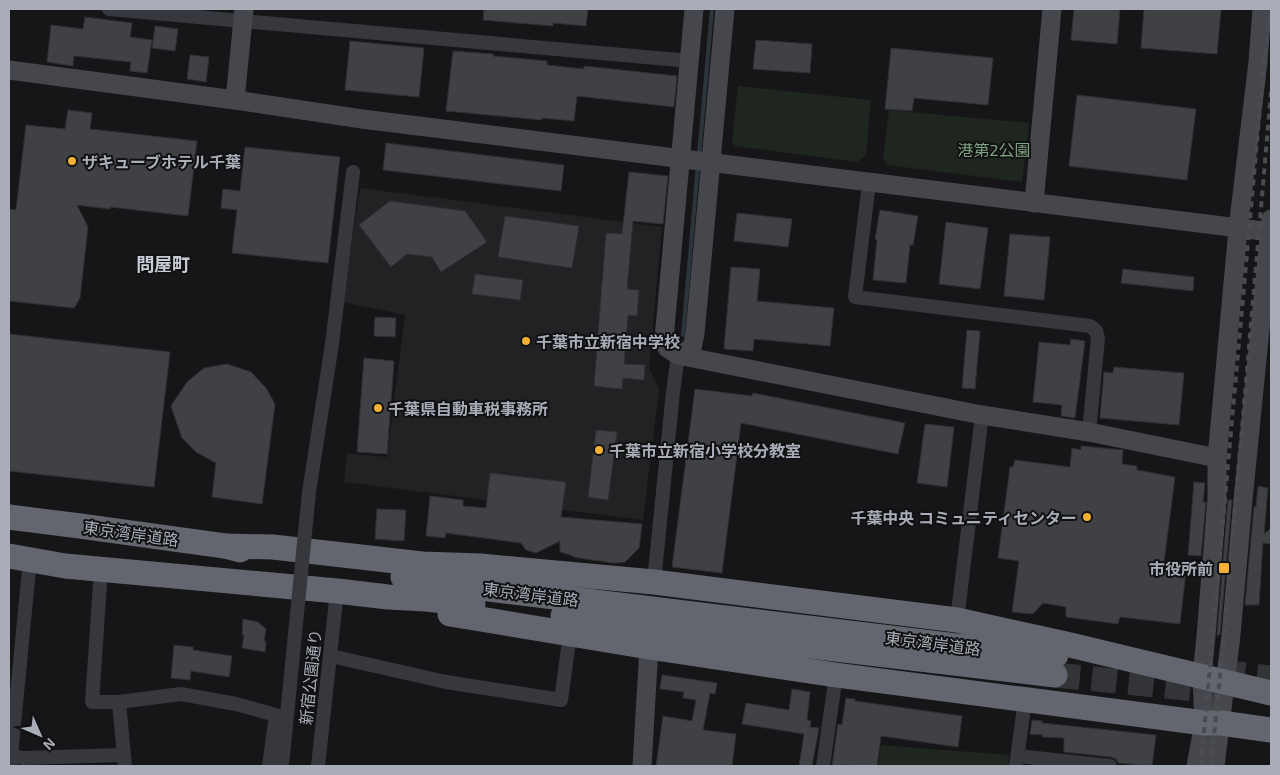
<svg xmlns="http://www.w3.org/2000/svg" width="1280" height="775" font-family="'Exo 2','Noto Sans JP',sans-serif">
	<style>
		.built { fill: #222225 }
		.green { fill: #1e261f }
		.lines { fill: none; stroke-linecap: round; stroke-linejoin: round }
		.stream { stroke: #2c353c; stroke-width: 4 }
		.building { fill: #404145; stroke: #303034 }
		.highway-tunnel { stroke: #333438; stroke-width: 25; stroke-dasharray: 25 12; stroke-linecap: butt }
		.street { stroke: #37383d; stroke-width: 14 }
		.secondary { stroke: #45474d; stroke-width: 19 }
		.highway { stroke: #63666e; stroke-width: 25 }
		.rail { stroke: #4a4c52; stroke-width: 4; stroke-dasharray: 6 5; stroke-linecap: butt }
		.street-bridge { stroke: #37383d; stroke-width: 14 }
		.poi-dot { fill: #f2b134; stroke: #111113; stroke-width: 2 }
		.labels { text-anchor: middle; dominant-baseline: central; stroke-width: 4; stroke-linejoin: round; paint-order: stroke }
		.park-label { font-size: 16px; fill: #7fa381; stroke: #111113 }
		.poi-label { font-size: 16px; font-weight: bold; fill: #a8adb8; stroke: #111113; text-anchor: start }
		.street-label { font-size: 16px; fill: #a8adb8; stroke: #111113 }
		.neighbourhood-label { font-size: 18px; font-weight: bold; fill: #c9ccd4; stroke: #111113 }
	</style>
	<rect width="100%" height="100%" fill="#161618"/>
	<!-- built -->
	<path class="built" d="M 360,188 L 662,227 L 649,368 L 659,389 L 643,520 L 344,482 L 347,453 L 387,457 L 405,315 L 343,302 Z"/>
	<!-- green -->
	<g class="green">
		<path d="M 738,86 L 871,100 L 866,155 L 857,162 L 735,146 L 732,140 Z"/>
		<path d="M 889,110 L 1029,123 L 1022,182 L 887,165 L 883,158 Z"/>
		<path d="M 881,745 L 1009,755 L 1008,766 L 878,766 Z"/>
	</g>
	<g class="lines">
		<!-- stream -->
		<g class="stream">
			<path d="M 699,156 L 712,9"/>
			<path d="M 683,335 L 698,165"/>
		</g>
	</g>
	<!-- building -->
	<g class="building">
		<path d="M 484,9 L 588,9 L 586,26 L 553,23 L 553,26 L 483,20 Z"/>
		<path d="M 1074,9 L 1120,9 L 1117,44 L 1071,40 Z"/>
		<path d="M 1144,9 L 1221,9 L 1217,54 L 1141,48 Z"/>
		<path d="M 85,17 L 132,23 L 130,37 L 152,40 L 147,73 L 130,71 L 131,62 L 74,56 L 73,66 L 47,62 L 51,25 L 83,29 Z"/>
		<path d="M 155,26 L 178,29 L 175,51 L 152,48 Z"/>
		<path d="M 756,40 L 812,44 L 810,73 L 753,69 Z"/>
		<path d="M 350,41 L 424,48 L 419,97 L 345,90 Z"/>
		<path d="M 891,48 L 993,58 L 988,105 L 914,98 L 912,111 L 885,109 Z"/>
		<path d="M 453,51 L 493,54 L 493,56 L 547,61 L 547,65 L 584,69 L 584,66 L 677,76 L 674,107 L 577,96 L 574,121 L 542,118 L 542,120 L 446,111 Z"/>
		<path d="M 190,55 L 209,57 L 206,82 L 187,79 Z"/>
		<path d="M 1077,95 L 1196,109 L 1187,180 L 1069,166 Z"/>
		<path d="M 68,110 L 92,113 L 90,129 L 197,141 L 188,216 L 110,207 L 110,209 L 77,205 L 88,227 L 80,298 L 74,308 L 9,301 L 9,209 L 16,210 L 26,125 L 65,129 Z"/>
		<path d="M 386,143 L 564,165 L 561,191 L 383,170 Z"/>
		<path d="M 245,147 L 340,157 L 328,263 L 232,253 L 237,210 L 221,208 L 223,189 L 240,191 Z"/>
		<path d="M 629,172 L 668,176 L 663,224 L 633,221 L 627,289 L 639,290 L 637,316 L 628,315 L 624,364 L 645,365 L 644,380 L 623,378 L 622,389 L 594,386 L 606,233 L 622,234 Z"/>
		<path d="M 390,201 L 465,211 L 487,242 L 441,272 L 432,257 L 407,254 L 391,267 L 359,225 Z"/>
		<path d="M 880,210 L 918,216 L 913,245 L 910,245 L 906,283 L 873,280 L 877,240 L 875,239 Z"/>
		<path d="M 737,213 L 792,219 L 788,247 L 734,241 Z"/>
		<path d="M 505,216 L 579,226 L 572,268 L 498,257 Z"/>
		<path d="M 946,222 L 988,228 L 980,289 L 939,284 Z"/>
		<path d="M 1010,234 L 1050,237 L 1044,300 L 1004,296 Z"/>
		<path d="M 731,267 L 760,269 L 757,301 L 834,308 L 830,346 L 754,339 L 753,351 L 724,349 Z"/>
		<path d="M 1123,269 L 1194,277 L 1193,291 L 1121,283 Z"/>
		<path d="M 475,274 L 523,280 L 520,300 L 472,294 Z"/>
		<path d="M 375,317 L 396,318 L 395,337 L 374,336 Z"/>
		<path d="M 967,330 L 980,331 L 975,389 L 962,388 Z"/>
		<path d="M 9,334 L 170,352 L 154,487 L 9,471 Z"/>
		<path d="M 1071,339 L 1085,341 L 1075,418 L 1061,416 L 1062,405 L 1033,402 L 1039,342 L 1070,345 Z"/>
		<path d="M 364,358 L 394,361 L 387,454 L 357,452 Z"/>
		<path d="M 227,364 L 251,372 L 266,388 L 275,404 L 262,504 L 212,497 L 216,463 L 196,452 L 182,438 L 171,406 L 187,382 L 204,368 Z"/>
		<path d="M 1114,367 L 1184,373 L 1179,425 L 1100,418 L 1104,372 L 1113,373 Z"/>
		<path d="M 695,389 L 752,396 L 753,393 L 905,423 L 898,454 L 741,423 L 722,573 L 672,567 Z"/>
		<path d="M 925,424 L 954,427 L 947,487 L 917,483 Z"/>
		<path d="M 596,430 L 617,432 L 608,500 L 588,497 Z"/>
		<path d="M 1081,446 L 1123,450 L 1122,464 L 1137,466 L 1137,470 L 1175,477 L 1163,570 L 1186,571 L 1180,624 L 1120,617 L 1118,624 L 1066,617 L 1066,607 L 1043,603 L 1033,614 L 1012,612 L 1019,561 L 998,558 L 1010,467 L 1013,467 L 1015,460 L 1070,467 L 1072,448 L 1081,450 Z"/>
		<path d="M 490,473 L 566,482 L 561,517 L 642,524 L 639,548 L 625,562 L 613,563 L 573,557 L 573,556 L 560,552 L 560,541 L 536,553 L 526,550 L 521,543 L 446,533 L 445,538 L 426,536 L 430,496 L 463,500 L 463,506 L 486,508 Z"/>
		<path d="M 1194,482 L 1205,483 L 1203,502 L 1206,502 L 1201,556 L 1188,555 Z"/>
		<path d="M 1258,486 L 1268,488 L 1264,534 L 1271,528 L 1271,544 L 1263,543 L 1259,605 L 1245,605 L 1254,506 L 1256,507 Z"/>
		<path d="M 1228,500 L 1232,500 L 1220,634 L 1219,635 L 1217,635 Z"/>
		<path d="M 377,509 L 406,510 L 404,541 L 375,539 Z"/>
		<path d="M 243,619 L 258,622 L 266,629 L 264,641 L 266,641 L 265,652 L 242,648 L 244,635 L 242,635 Z"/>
		<path d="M 174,645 L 193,647 L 193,650 L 232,656 L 229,677 L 191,671 L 190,680 L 171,678 Z"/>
		<path d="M 662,675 L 717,683 L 715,694 L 710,693 L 703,730 L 736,734 L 732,766 L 656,766 L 663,716 L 692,721 L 696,700 L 683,698 L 684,692 L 660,689 Z"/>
		<path d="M 792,689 L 810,692 L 807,720 L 811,721 L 810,727 L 819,728 L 812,766 L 799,766 L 804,734 L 742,724 L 746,703 L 789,710 Z"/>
		<path d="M 846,698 L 855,699 L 855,701 L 962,716 L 958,747 L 881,736 L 877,766 L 858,766 L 843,765 L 843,766 L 832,766 L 838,724 L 842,725 Z"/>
		<path d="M 1032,720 L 1042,721 L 1042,723 L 1156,735 L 1152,766 L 1118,763 L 1116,759 L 1111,757 L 1064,752 L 1064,738 L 1042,737 L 1043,735 L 1030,734 Z"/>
	</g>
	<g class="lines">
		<!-- highway-tunnel -->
		<g class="highway-tunnel">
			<path d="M 1220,672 L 1271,678"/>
			<path d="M 1055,675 L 1226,692"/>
		</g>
		<!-- street -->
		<g class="street">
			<path d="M 109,9 C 302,28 496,43 690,61"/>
			<path d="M 869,183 L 855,297 L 1090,326 L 1096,331 L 1098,338 L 1089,432"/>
			<path d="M 309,492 L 332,344 L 353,172"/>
			<path d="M 101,569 L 92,702 L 119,702 L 181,694 L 236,704 L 276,715 L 269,766"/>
			<path d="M 654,582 L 673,392 L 678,355"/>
			<path d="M 957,620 L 982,415"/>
			<path d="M 331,656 L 446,682 L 561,700 L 570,634"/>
			<path d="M 119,702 L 125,766"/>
			<path d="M 9,755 L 23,758 L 123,755"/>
			<path d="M 1018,756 L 1110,766"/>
			<path d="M 10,766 L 30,559"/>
			<path d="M 318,766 L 337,591"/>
			<path d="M 823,766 L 836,675"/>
			<path d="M 1016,766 L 1025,700"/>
		</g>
		<!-- secondary -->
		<g class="secondary">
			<path d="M 694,9 L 664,339 L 667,348 L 678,355 L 982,415 L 1089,432 L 1217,458"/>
			<path d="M 9,70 L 235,100 L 362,119 L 1271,232"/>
			<path d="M 235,100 L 244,9"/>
			<path d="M 1034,203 L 1052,9"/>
			<path d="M 678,355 L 692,348 L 695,334 L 725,9"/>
			<path d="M 642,766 L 649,647"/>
			<path d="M 1196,766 L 1204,723 L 1202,676 L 1206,636 L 1217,499 L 1217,458 L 1238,229 L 1258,62 L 1262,9"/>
			<path d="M 1215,766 L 1231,635 L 1243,500 L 1271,219"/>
		</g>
		<!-- highway -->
		<g class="highway">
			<path d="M 9,517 L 80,526 L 225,546 L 240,550"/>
			<path d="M 225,546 L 273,547 L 422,564 L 481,566 L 654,582 L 957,620 L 1066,644 L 1271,693"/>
			<path d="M 9,556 L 65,566 L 337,591 L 388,597 L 426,599 L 473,604"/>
			<path d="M 403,577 L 456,585 L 981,649 L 1056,655"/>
			<path d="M 450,614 L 649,647 L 836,675 L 1204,723 L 1221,723 L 1271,730"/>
			<path d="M 563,616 L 622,624 L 1055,675"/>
		</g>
		<!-- rail -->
		<g class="rail">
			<path d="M 1201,766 L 1264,63 L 1268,27 L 1271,14"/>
			<path d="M 1211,766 L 1224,637 L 1271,92"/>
		</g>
		<!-- street-bridge -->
		<path class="street-bridge" d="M 282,766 L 309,492"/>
	</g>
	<!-- markers -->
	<g class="poi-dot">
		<circle cx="72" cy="161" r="5"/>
		<circle cx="526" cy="341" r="5"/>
		<circle cx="378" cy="408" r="5"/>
		<circle cx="599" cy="450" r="5"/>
		<circle cx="1087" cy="517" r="5"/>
		<rect x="1218" y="562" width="12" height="12" rx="2.5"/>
	</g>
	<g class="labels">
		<!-- park labels -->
		<g class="park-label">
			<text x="994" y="149">港第2公園</text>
		</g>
		<!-- poi labels -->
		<g class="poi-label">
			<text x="82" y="161">ザキューブホテル千葉</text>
			<text x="536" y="341">千葉市立新宿中学校</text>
			<text x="388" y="408">千葉県自動車税事務所</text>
			<text x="609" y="450">千葉市立新宿小学校分教室</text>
			<text x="1077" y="517" text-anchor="end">千葉中央 コミュニティセンター</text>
			<text x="1213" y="568" text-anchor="end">市役所前</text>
		</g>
		<!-- street labels -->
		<g class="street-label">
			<text transform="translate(131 533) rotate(8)">東京湾岸道路</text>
			<text transform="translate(531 594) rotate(7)">東京湾岸道路</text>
			<text transform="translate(933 643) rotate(7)">東京湾岸道路</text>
			<text transform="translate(310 677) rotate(-84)">新宿公園通り</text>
		</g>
		<!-- neighbourhood labels -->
		<g class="neighbourhood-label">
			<text x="163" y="264">問屋町</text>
		</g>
	</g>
	<!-- border -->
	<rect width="1280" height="775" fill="none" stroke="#a8adb8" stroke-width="20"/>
	<!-- north arrow -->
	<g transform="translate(40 735) rotate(135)" stroke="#111113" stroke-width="4" paint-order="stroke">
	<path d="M0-4L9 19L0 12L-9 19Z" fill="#a8adb8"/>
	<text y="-8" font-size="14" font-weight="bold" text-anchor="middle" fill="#a8adb8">N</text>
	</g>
</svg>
